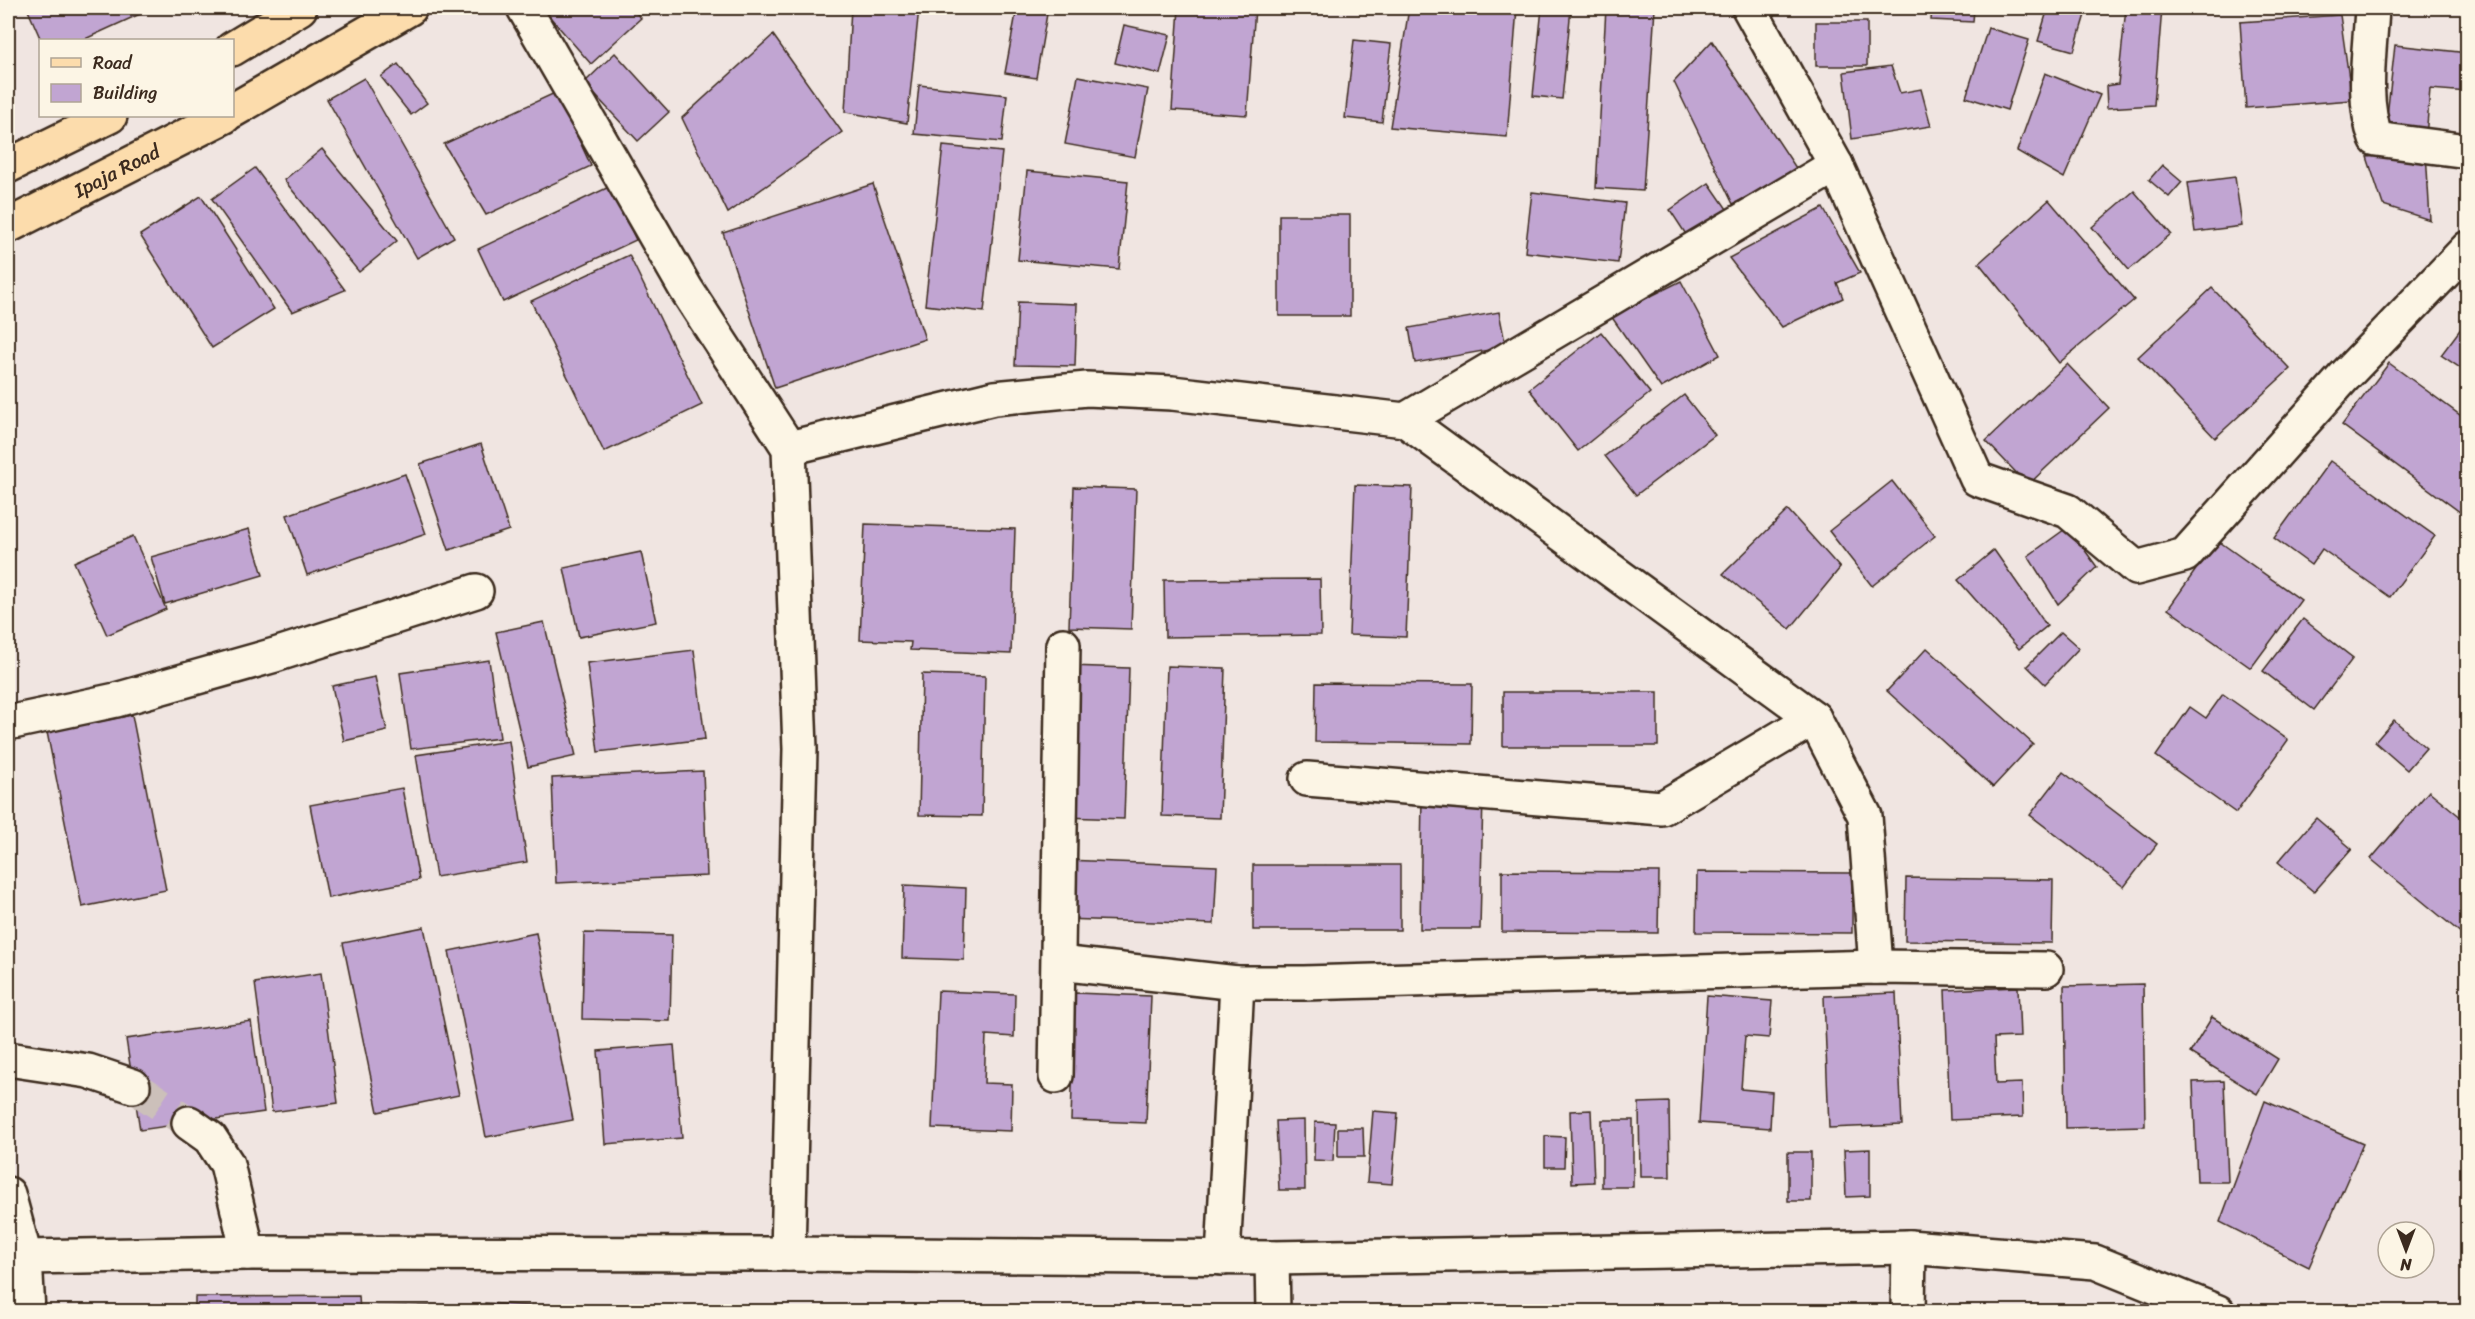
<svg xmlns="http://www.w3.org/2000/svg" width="2475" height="1319" font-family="Sriracha,sans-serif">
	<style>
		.building { fill: #c1a5d2; stroke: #3b2a1e; stroke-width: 1.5 }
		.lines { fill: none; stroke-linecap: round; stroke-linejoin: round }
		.minor-tunnel { stroke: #ccc0ba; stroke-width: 33; stroke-dasharray: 33 16; stroke-linecap: butt }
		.minor-casing { stroke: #3b2a1e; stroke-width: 38 }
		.major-casing { stroke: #3b2a1e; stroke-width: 38 }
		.minor { stroke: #fcf5e5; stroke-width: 33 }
		.major { stroke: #fcdcac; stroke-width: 33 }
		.labels { text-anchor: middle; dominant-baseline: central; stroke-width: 4.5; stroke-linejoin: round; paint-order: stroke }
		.street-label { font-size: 20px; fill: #3b2a1e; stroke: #fcf5e5 }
	</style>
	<rect width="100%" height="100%" fill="#f0e5e1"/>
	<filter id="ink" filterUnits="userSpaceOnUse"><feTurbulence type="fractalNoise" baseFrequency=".0167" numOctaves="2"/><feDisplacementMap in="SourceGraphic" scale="12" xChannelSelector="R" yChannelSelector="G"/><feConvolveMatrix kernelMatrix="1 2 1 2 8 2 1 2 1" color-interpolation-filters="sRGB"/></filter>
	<g filter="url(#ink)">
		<!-- building -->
		<g class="building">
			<path d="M 27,8 L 153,8 L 83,40 L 41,40 Z"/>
			<path d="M 542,8 L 631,8 L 641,18 L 591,64 Z"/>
			<path d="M 851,8 L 919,8 L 907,123 L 845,112 Z"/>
			<path d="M 1017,8 L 1048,8 L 1036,78 L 1005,73 Z"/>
			<path d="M 1179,8 L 1255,8 L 1247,115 L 1172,110 Z"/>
			<path d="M 1409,8 L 1517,8 L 1507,137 L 1390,127 Z"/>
			<path d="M 1542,8 L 1571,8 L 1562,99 L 1533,96 Z"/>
			<path d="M 1606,8 L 1655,8 L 1643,191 L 1596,188 Z"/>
			<path d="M 1932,8 L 1974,8 L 1973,22 L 1931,20 Z"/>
			<path d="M 2048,8 L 2087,8 L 2074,51 L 2038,41 Z"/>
			<path d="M 2126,8 L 2162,8 L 2154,105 L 2107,108 L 2106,86 L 2118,84 Z"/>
			<path d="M 2340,15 L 2352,100 L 2246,108 L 2240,22 Z"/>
			<rect x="1816" y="22" width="51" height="44"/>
			<path d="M 1124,25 L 1170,35 L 1160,74 L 1115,63 Z"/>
			<path d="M 1988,28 L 2029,40 L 2007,110 L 1966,97 Z"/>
			<path d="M 773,35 L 842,132 L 728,213 L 682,118 Z"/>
			<path d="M 1354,40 L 1391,44 L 1382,122 L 1345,118 Z"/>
			<path d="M 1712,41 L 1798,171 L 1733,204 L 1674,82 Z"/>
			<path d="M 2395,45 L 2468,53 L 2468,92 L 2430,89 L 2426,137 L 2385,134 Z"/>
			<path d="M 615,53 L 669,112 L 638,141 L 584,83 Z"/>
			<path d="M 398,64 L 427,103 L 411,115 L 381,77 Z"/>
			<path d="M 1891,66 L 1900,93 L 1921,89 L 1931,126 L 1852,139 L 1844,72 Z"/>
			<path d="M 2045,73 L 2100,95 L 2064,178 L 2017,151 Z"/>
			<path d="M 1078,76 L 1148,89 L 1135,157 L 1065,144 Z"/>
			<path d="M 364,78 L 454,237 L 417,258 L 327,99 Z"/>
			<path d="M 919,85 L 1007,95 L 1002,142 L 914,134 Z"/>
			<path d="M 557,92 L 591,166 L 486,215 L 444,144 Z"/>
			<path d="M 943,146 L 1002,152 L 984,312 L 925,305 Z"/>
			<path d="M 322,149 L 397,241 L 359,272 L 284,180 Z"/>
			<path d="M 2426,152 L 2430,220 L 2383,205 L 2367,157 Z"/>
			<path d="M 2162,165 L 2182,182 L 2169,197 L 2149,180 Z"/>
			<path d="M 255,168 L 345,290 L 292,312 L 212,199 Z"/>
			<path d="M 1027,171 L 1128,181 L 1119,269 L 1018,260 Z"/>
			<path d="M 2235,177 L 2242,226 L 2195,232 L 2188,183 Z"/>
			<path d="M 1709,183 L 1727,209 L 1687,236 L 1670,210 Z"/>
			<path d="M 873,184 L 925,339 L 775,388 L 723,233 Z"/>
			<path d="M 611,186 L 636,240 L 503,302 L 478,249 Z"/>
			<path d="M 2134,191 L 2171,234 L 2129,270 L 2092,227 Z"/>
			<path d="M 1532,192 L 1625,203 L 1618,263 L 1525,252 Z"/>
			<path d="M 201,196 L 274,309 L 212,348 L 140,235 Z"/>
			<path d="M 2049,200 L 2134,300 L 2059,363 L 1979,263 Z"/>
			<path d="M 1823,208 L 1860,273 L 1837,283 L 1843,298 L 1782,327 L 1729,258 Z"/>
			<rect x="1279" y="215" width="71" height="101"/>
			<path d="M 629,255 L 702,405 L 604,452 L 531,301 Z"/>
			<path d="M 1681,281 L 1720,355 L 1661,388 L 1611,316 Z"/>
			<path d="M 2212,288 L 2290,369 L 2215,438 L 2138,357 Z"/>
			<path d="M 1018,302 L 1077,304 L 1075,366 L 1015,365 Z"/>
			<path d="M 1499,312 L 1506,347 L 1415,363 L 1409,328 Z"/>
			<path d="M 2468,319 L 2468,373 L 2441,355 Z"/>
			<path d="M 1601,332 L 1650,393 L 1578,451 L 1529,389 Z"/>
			<path d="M 2389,363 L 2468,421 L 2468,518 L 2342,425 Z"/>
			<path d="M 2067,364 L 2109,408 L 2028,485 L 1986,441 Z"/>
			<path d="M 1684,395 L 1715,435 L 1636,495 L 1605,456 Z"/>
			<path d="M 481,444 L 509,530 L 449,550 L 420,464 Z"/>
			<path d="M 2330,461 L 2435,536 L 2390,597 L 2322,549 L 2311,565 L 2274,538 Z"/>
			<path d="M 405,474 L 426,534 L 307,575 L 287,515 Z"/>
			<path d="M 1892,481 L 1935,536 L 1872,586 L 1829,531 Z"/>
			<path d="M 1355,485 L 1412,487 L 1406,637 L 1349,635 Z"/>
			<path d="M 1074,487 L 1136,489 L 1131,629 L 1069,627 Z"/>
			<path d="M 1788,510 L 1840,568 L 1790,629 L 1723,574 Z"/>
			<path d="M 865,524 L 1015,529 L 1011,654 L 910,650 L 911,642 L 860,640 Z"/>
			<path d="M 2068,527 L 2097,567 L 2058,604 L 2028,556 Z"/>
			<path d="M 249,529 L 263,575 L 165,604 L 151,557 Z"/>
			<path d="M 133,536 L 166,609 L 107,635 L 74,562 Z"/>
			<path d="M 2217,540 L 2301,600 L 2251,668 L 2168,609 Z"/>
			<path d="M 1994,550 L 2047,626 L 2019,649 L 1958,580 Z"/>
			<path d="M 641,552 L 656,622 L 579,637 L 564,568 Z"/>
			<path d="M 1320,579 L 1321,635 L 1165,637 L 1164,580 Z"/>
			<path d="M 2303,619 L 2353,658 L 2314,710 L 2263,671 Z"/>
			<path d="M 544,622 L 576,756 L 528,767 L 496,632 Z"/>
			<path d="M 2061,632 L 2079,648 L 2045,684 L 2027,666 Z"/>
			<path d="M 1927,648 L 2033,744 L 1993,787 L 1887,691 Z"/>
			<path d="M 694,650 L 705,739 L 598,752 L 587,663 Z"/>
			<path d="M 489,660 L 500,738 L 411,749 L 400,673 Z"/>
			<path d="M 1069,666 L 1129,668 L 1124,819 L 1064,817 Z"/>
			<path d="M 1167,666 L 1225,668 L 1220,818 L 1162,816 Z"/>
			<path d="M 922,674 L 985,676 L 982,816 L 919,815 Z"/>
			<path d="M 375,677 L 387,731 L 344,741 L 332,686 Z"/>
			<path d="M 1316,683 L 1472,684 L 1471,744 L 1315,742 Z"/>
			<rect x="1503" y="692" width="155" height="54"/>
			<path d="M 2223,694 L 2288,740 L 2236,813 L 2156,756 L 2190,707 L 2206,718 Z"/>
			<path d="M 132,715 L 166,890 L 82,907 L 47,732 Z"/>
			<path d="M 2394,720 L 2426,748 L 2407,770 L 2375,742 Z"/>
			<path d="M 509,741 L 527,862 L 436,877 L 416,755 Z"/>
			<path d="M 703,771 L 707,876 L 556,883 L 552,778 Z"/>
			<path d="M 2063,772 L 2157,844 L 2124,887 L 2030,815 Z"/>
			<path d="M 402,788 L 419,880 L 328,898 L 310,805 Z"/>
			<path d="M 2429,791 L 2468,823 L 2468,939 L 2371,859 Z"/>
			<path d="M 1422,794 L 1483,795 L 1480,929 L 1420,929 Z"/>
			<path d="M 2316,818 L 2352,849 L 2314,892 L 2278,862 Z"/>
			<path d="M 1065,860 L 1217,866 L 1214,924 L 1063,919 Z"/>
			<rect x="1253" y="865" width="147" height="65"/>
			<path d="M 1502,871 L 1659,872 L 1658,933 L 1502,932 Z"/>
			<path d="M 1697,872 L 1852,873 L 1852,933 L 1696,932 Z"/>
			<path d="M 1906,878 L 2053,880 L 2052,943 L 1905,941 Z"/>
			<path d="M 904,885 L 966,888 L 964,960 L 902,958 Z"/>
			<path d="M 424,927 L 459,1095 L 378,1112 L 343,943 Z"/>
			<path d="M 536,933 L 573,1120 L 486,1137 L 449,951 Z"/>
			<path d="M 584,933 L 672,935 L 670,1021 L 582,1019 Z"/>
			<path d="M 321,973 L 338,1103 L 272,1112 L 255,983 Z"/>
			<path d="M 2143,984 L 2145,1126 L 2066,1128 L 2064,986 Z"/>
			<path d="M 2018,987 L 2020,1037 L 1994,1038 L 1996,1084 L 2022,1083 L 2023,1117 L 1950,1120 L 1945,990 Z"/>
			<path d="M 938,991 L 1015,994 L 1014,1037 L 986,1035 L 984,1083 L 1012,1084 L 1011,1131 L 932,1128 Z"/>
			<path d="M 1075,993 L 1151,996 L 1146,1123 L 1071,1120 Z"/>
			<path d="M 1896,993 L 1902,1125 L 1829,1128 L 1824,996 Z"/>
			<path d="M 1707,996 L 1772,1001 L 1769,1038 L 1745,1036 L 1741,1089 L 1772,1092 L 1770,1128 L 1699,1123 Z"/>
			<path d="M 2212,1017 L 2278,1059 L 2257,1094 L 2190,1053 Z"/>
			<path d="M 251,1021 L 264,1112 L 140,1130 L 126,1039 Z"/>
			<path d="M 674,1045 L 682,1138 L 605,1144 L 598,1051 Z"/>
			<path d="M 2224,1081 L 2228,1182 L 2197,1182 L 2193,1082 Z"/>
			<path d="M 2265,1101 L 2363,1144 L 2309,1267 L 2220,1222 Z"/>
			<path d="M 1669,1102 L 1670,1177 L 1640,1177 L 1639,1103 Z"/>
			<path d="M 1591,1110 L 1594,1182 L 1572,1183 L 1570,1111 Z"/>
			<path d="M 1373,1111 L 1398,1113 L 1392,1184 L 1367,1182 Z"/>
			<path d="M 1304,1120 L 1305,1190 L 1279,1190 L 1276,1121 Z"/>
			<rect x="1602" y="1120" width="31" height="67"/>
			<path d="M 1315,1122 L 1335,1123 L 1333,1161 L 1314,1160 Z"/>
			<path d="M 1338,1128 L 1363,1128 L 1364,1157 L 1338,1157 Z"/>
			<path d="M 1545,1136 L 1565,1137 L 1564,1167 L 1545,1167 Z"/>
			<path d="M 1870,1149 L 1870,1196 L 1846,1197 L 1844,1150 Z"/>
			<rect x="1788" y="1152" width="23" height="49"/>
			<path d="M 359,1296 L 360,1312 L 195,1312 L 195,1297 Z"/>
			<path d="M 485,1303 L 626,1311 L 484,1312 Z"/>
			<path d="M 172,1306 L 172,1312 L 103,1311 Z"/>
			<path d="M 437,1306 L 437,1312 L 377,1312 L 377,1307 Z"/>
			<path d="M 676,1307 L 832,1311 L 832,1312 L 676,1312 Z"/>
		</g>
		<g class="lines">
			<!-- minor-tunnel -->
			<path class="minor-tunnel" d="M 133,1086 L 189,1123"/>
			<defs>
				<g id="minor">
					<path d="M 524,8 L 686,289 L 789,448 L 800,749 L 788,1254"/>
					<path d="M 1749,8 L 1836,165 L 1977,479 L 2068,511 L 2136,568 L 2185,555 L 2343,378 L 2468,248"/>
					<path d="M 2372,8 C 2370,51 2361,98 2376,139 L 2468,151"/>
					<path d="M 1405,420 L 1836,165"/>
					<path d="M 789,448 L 994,398 L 1087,389 L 1172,393 L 1405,420 L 1814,718 L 1865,816 L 1876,967"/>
					<path d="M 8,723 L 116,700 L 275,655 L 476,591"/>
					<path d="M 1307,779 L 1662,808 L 1814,718"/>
					<path d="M 1059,963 L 1237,983"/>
					<path d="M 8,1059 L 88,1071 L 133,1086"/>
					<path d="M 1056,1076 L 1063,645"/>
					<path d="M 189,1123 L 210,1138 L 227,1164 L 248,1253"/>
					<path d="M 8,1194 L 25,1257 L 28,1312"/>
					<path d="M 25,1257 L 248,1253 L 788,1254 L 1272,1258 L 1909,1247 L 2095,1262 L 2218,1312"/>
					<path d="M 1223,1258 L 1237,983 L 1304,983 L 1876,967 L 2046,969"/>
					<path d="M 1272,1258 L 1273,1312"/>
					<path d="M 1908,1312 L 1909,1247"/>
				</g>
				<g id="major">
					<path d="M 232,49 L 300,8"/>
					<path d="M 232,111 L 410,8"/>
					<path d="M 8,166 L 110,116"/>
					<path id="s1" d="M 8,226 L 225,116"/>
				</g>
			</defs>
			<!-- minor casing -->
			<use href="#minor" class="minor-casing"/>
			<!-- major casing -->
			<use href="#major" class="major-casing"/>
			<!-- minor -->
			<use href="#minor" class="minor"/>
			<!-- major -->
			<use href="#major" class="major"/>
		</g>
	</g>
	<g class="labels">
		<!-- street labels -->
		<g class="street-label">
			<text stroke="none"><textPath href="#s1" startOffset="122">Ipaja Road</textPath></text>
		</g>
	</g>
	<!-- margin -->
	<rect width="2475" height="1319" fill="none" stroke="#fcf5e5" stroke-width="30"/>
	<rect x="15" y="15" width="2445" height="1289" fill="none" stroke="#3b2a1e" stroke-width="2" filter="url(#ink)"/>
	<!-- legend -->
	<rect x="39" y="39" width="195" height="78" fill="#fcf5e5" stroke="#afa495" stroke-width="1.5"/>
	<rect x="51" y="58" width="30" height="9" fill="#fcdcac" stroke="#afa495" stroke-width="1.5"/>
	<text x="93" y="69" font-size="18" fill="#3b2a1e">Road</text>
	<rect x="51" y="84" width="30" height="18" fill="#c1a5d2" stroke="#afa495" stroke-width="1.5"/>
	<text x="93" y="99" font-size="18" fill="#3b2a1e">Building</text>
	<!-- north arrow -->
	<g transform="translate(2406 1250) rotate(180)"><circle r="28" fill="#fcf5e5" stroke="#afa495" stroke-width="1.5"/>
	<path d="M0-4.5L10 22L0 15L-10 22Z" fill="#3b2a1e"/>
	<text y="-9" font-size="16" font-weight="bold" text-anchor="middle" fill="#3b2a1e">N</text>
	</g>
</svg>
